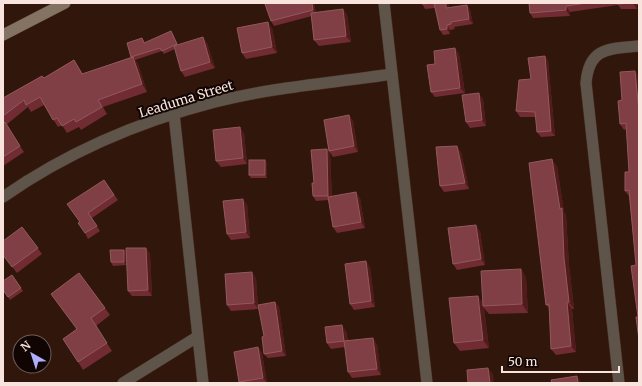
<svg xmlns="http://www.w3.org/2000/svg" width="642" height="386" font-family="Merriweather,serif">
	<style>
		.lines { fill: none; stroke-linecap: round; stroke-linejoin: round }
		.minor-casing { stroke: #4c3328; stroke-width: 12 }
		.secondary-casing { stroke: #4c3328; stroke-width: 12 }
		.minor { stroke: #5f544a; stroke-width: 11 }
		.secondary { stroke: #847363; stroke-width: 11 }
		.wall { fill: #712b32 }
		.shaded-wall { fill: #511a1b }
		.building { fill: #803f44; stroke: #92595c }
		.labels { text-anchor: middle; dominant-baseline: central; stroke-width: 4; stroke-linejoin: round; paint-order: stroke }
		.street-label { font-size: 13px; fill: #f8e4dd; stroke: #100503 }
	</style>
	<rect width="100%" height="100%" fill="#30160b"/>
	<g class="lines">
		<defs>
			<g id="minor">
				<path d="M 384,3 L 427,383"/>
				<path d="M 174,114 L 203,383"/>
				<path d="M 3,197 C 66,153 141,121 215,102 C 273,87 333,83 392,74"/>
				<path d="M 123,383 L 197,337"/>
				<path d="M 619,383 L 586,83 C 589,47 609,49 639,46"/>
			</g>
			<path id="secondary" d="M 3,35 L 65,3"/>
		</defs>
		<!-- minor casing -->
		<use href="#minor" class="minor-casing"/>
		<!-- secondary casing -->
		<use href="#secondary" class="secondary-casing"/>
		<!-- minor -->
		<use href="#minor" class="minor"/>
		<!-- secondary -->
		<use href="#secondary" class="secondary"/>
	</g>
	<!-- wall -->
	<g class="wall">
		<path d="M 314,3 L 316,13 L 343,9 L 347,15 L 351,42 L 319,46 L 314,40 L 312,16 L 274,26 L 271,21 Z"/>
		<path d="M 422,3 L 449,3 L 449,8 L 467,5 L 470,10 L 473,24 L 454,27 L 455,29 L 450,30 L 450,34 L 443,35 L 440,30 L 435,8 L 425,9 Z"/>
		<path d="M 529,3 L 639,3 L 639,5 L 637,5 L 637,9 L 621,9 L 618,5 L 570,12 L 570,16 L 533,18 L 530,13 Z"/>
		<path d="M 272,28 L 277,53 L 246,59 L 242,53 Z"/>
		<path d="M 171,31 L 173,34 L 178,45 L 207,43 L 215,68 L 185,77 L 181,71 L 175,49 L 164,54 L 162,51 L 135,60 L 138,64 L 147,92 L 103,107 L 107,114 L 81,130 L 79,127 L 67,133 L 62,125 L 58,127 L 44,105 L 31,112 L 28,107 L 6,125 L 24,152 L 3,166 L 3,124 L 4,123 L 3,122 L 3,98 L 44,78 L 74,60 L 83,74 L 131,57 L 142,38 L 145,43 Z"/>
		<path d="M 455,48 L 459,54 L 465,93 L 435,97 L 431,92 L 435,64 Z"/>
		<path d="M 545,56 L 548,61 L 555,136 L 541,137 L 537,132 L 536,117 L 520,117 L 516,111 L 531,79 Z"/>
		<path d="M 635,71 L 639,77 L 639,340 L 636,265 L 629,196 L 625,191 L 629,172 L 627,129 L 624,130 L 620,124 L 622,100 Z"/>
		<path d="M 483,99 L 486,126 L 470,128 L 466,122 Z"/>
		<path d="M 349,115 L 353,121 L 358,152 L 333,157 L 329,151 Z"/>
		<path d="M 244,133 L 247,164 L 221,167 L 216,161 Z"/>
		<path d="M 327,149 L 330,154 L 332,196 L 360,198 L 365,228 L 337,233 L 333,227 L 329,200 L 316,201 L 313,196 L 314,183 Z"/>
		<path d="M 461,152 L 469,189 L 444,192 L 440,186 Z"/>
		<path d="M 265,160 L 267,163 L 267,178 L 251,178 L 249,175 Z"/>
		<path d="M 557,166 L 564,212 L 566,215 L 569,265 L 574,309 L 572,309 L 576,352 L 556,355 L 551,349 L 550,309 L 546,305 Z"/>
		<path d="M 104,180 L 118,200 L 92,218 L 100,231 L 88,239 L 85,233 L 80,222 Z"/>
		<path d="M 247,204 L 250,238 L 231,240 L 227,234 Z"/>
		<path d="M 22,227 L 42,254 L 17,273 L 3,255 Z"/>
		<path d="M 480,231 L 485,265 L 457,270 L 453,264 Z"/>
		<path d="M 146,248 L 150,254 L 152,296 L 132,296 L 128,291 Z"/>
		<path d="M 124,250 L 126,253 L 126,265 L 113,266 L 111,262 Z"/>
		<path d="M 370,267 L 375,307 L 354,310 L 350,304 Z"/>
		<path d="M 521,269 L 526,278 L 528,313 L 489,314 L 484,308 L 489,348 L 460,351 L 454,343 L 483,303 Z"/>
		<path d="M 12,275 L 23,291 L 10,300 L 3,290 Z"/>
		<path d="M 256,278 L 258,309 L 231,311 L 227,305 Z"/>
		<path d="M 51,294 L 105,308 L 110,315 L 96,326 L 112,351 L 83,370 L 78,362 L 77,329 Z"/>
		<path d="M 275,302 L 279,307 L 286,356 L 268,358 L 264,354 L 264,336 Z"/>
		<path d="M 346,331 L 348,341 L 377,344 L 381,375 L 352,378 L 348,372 L 345,347 L 331,349 L 327,343 Z"/>
		<path d="M 258,347 L 262,353 L 267,383 L 240,383 L 239,382 Z"/>
	</g>
	<!-- shaded-wall -->
	<g class="shaded-wall">
		<path d="M 312,3 L 314,3 L 316,15 L 313,10 Z"/>
		<path d="M 446,3 L 449,3 L 449,13 L 446,8 Z"/>
		<path d="M 633,3 L 635,3 L 637,5 L 637,9 Z"/>
		<path d="M 467,5 L 470,10 L 473,24 L 469,19 Z"/>
		<path d="M 566,6 L 570,12 L 570,16 L 566,10 Z"/>
		<path d="M 343,9 L 347,15 L 351,42 L 346,36 Z"/>
		<path d="M 268,22 L 272,28 L 277,53 L 272,47 Z"/>
		<path d="M 447,25 L 450,30 L 450,34 L 447,29 Z"/>
		<path d="M 171,31 L 173,34 L 179,47 L 177,44 Z"/>
		<path d="M 203,37 L 207,43 L 215,68 L 210,62 Z"/>
		<path d="M 455,48 L 459,54 L 465,93 L 460,88 Z"/>
		<path d="M 545,56 L 548,61 L 555,136 L 551,131 Z"/>
		<path d="M 133,57 L 138,64 L 147,92 L 142,84 Z"/>
		<path d="M 635,71 L 639,77 L 639,112 Z"/>
		<path d="M 479,93 L 483,99 L 486,126 L 482,120 Z"/>
		<path d="M 349,115 L 353,121 L 358,152 L 354,146 Z"/>
		<path d="M 240,127 L 244,133 L 247,164 L 243,158 Z"/>
		<path d="M 457,146 L 461,152 L 469,189 L 465,183 Z"/>
		<path d="M 327,149 L 330,154 L 332,200 L 328,196 Z"/>
		<path d="M 552,159 L 557,166 L 564,212 L 566,215 L 569,265 L 574,309 L 569,302 L 564,258 L 560,209 Z"/>
		<path d="M 265,160 L 267,163 L 267,178 L 265,175 Z"/>
		<path d="M 356,192 L 360,198 L 365,228 L 361,222 Z"/>
		<path d="M 243,199 L 247,204 L 250,238 L 246,232 Z"/>
		<path d="M 476,225 L 480,231 L 485,265 L 481,259 Z"/>
		<path d="M 146,248 L 150,254 L 152,296 L 148,290 Z"/>
		<path d="M 124,250 L 126,253 L 126,265 L 124,262 Z"/>
		<path d="M 366,261 L 370,267 L 375,307 L 371,301 Z"/>
		<path d="M 521,269 L 526,278 L 528,313 L 522,304 Z"/>
		<path d="M 252,272 L 256,278 L 258,309 L 254,303 Z"/>
		<path d="M 478,296 L 484,304 L 483,306 L 484,308 L 489,348 L 483,340 Z"/>
		<path d="M 275,302 L 279,307 L 286,356 L 282,351 Z"/>
		<path d="M 567,302 L 572,309 L 576,352 L 571,346 Z"/>
		<path d="M 342,325 L 346,331 L 348,347 L 344,341 Z"/>
		<path d="M 373,338 L 377,344 L 381,375 L 377,369 Z"/>
		<path d="M 258,347 L 262,353 L 267,383 L 263,378 Z"/>
		<path d="M 488,368 L 493,374 L 494,383 L 490,383 Z"/>
		<path d="M 577,376 L 581,382 L 581,383 L 578,383 Z"/>
	</g>
	<!-- building -->
	<g class="building">
		<path d="M 269,3 L 312,3 L 313,10 L 271,21 L 265,4 Z"/>
		<path d="M 422,3 L 446,3 L 446,8 L 467,5 L 469,19 L 451,22 L 451,24 L 447,25 L 447,29 L 440,30 L 434,3 L 422,4 Z"/>
		<path d="M 529,3 L 587,3 L 566,6 L 566,10 L 530,13 Z"/>
		<path d="M 617,3 L 633,3 L 617,4 Z"/>
		<path d="M 343,9 L 346,36 L 314,40 L 311,13 Z"/>
		<path d="M 268,22 L 272,47 L 242,53 L 237,28 Z"/>
		<path d="M 171,31 L 177,44 L 162,51 L 160,48 L 131,57 L 127,43 L 142,38 L 144,43 Z"/>
		<path d="M 203,37 L 210,62 L 181,71 L 174,46 Z"/>
		<path d="M 455,48 L 460,88 L 431,92 L 427,65 L 435,64 L 434,51 Z"/>
		<path d="M 545,56 L 551,131 L 537,132 L 535,112 L 516,111 L 519,80 L 531,79 L 528,58 Z"/>
		<path d="M 133,57 L 142,84 L 98,100 L 102,107 L 76,122 L 74,119 L 62,126 L 57,118 L 53,120 L 40,97 L 26,105 L 24,100 L 3,116 L 3,98 L 42,76 L 44,78 L 74,60 L 82,74 Z"/>
		<path d="M 635,71 L 639,112 L 639,340 L 636,317 L 638,317 L 631,266 L 636,265 L 629,190 L 625,191 L 625,172 L 629,172 L 626,123 L 620,124 L 618,101 L 622,100 L 620,72 Z"/>
		<path d="M 479,93 L 482,120 L 466,122 L 462,95 Z"/>
		<path d="M 349,115 L 354,146 L 329,151 L 324,120 Z"/>
		<path d="M 5,122 L 20,146 L 3,157 L 3,124 Z"/>
		<path d="M 240,127 L 243,158 L 216,161 L 213,130 Z"/>
		<path d="M 457,146 L 465,183 L 440,186 L 436,147 Z"/>
		<path d="M 327,149 L 328,196 L 313,196 L 312,183 L 314,183 L 311,150 Z"/>
		<path d="M 552,159 L 560,209 L 562,208 L 564,258 L 569,302 L 567,302 L 571,346 L 551,349 L 549,304 L 546,305 L 529,163 Z"/>
		<rect x="249" y="160" width="16" height="15"/>
		<path d="M 104,180 L 114,195 L 88,213 L 97,226 L 85,233 L 78,223 L 80,222 L 67,204 Z"/>
		<path d="M 356,192 L 361,222 L 333,227 L 328,197 Z"/>
		<path d="M 243,199 L 246,232 L 227,234 L 223,201 Z"/>
		<path d="M 476,225 L 481,259 L 453,264 L 448,228 Z"/>
		<path d="M 22,227 L 38,248 L 12,267 L 3,255 L 3,241 Z"/>
		<path d="M 126,248 L 146,248 L 148,290 L 128,291 Z"/>
		<path d="M 110,250 L 124,250 L 124,262 L 111,262 Z"/>
		<path d="M 366,261 L 371,301 L 350,304 L 345,264 Z"/>
		<path d="M 521,269 L 522,304 L 483,306 L 481,271 Z"/>
		<path d="M 252,272 L 254,303 L 227,305 L 225,274 Z"/>
		<path d="M 79,273 L 105,308 L 91,318 L 107,343 L 78,362 L 63,339 L 77,329 L 51,294 Z"/>
		<path d="M 12,275 L 21,288 L 8,297 L 3,290 L 3,281 Z"/>
		<path d="M 478,296 L 483,340 L 454,343 L 449,298 Z"/>
		<path d="M 275,302 L 282,351 L 264,354 L 262,337 L 264,336 L 258,305 Z"/>
		<path d="M 342,325 L 344,341 L 327,343 L 325,327 Z"/>
		<path d="M 373,338 L 377,369 L 348,372 L 344,341 Z"/>
		<path d="M 258,347 L 263,378 L 239,382 L 234,352 Z"/>
		<path d="M 488,368 L 490,383 L 468,383 L 467,370 Z"/>
		<path d="M 577,376 L 578,383 L 552,383 L 551,380 Z"/>
	</g>
	<g class="labels">
		<!-- street labels -->
		<g class="street-label">
			<text transform="translate(186 99) rotate(-17)">Leaduma Street</text>
		</g>
	</g>
	<!-- border -->
	<rect width="642" height="386" fill="none" stroke="#f8e4dd" stroke-width="8"/>
	<!-- north arrow -->
	<g transform="translate(32 354) rotate(321)"><circle r="19" fill="#100503" stroke="#6d5e5a"/>
	<path d="M0-3L7 15L0 10L-7 15Z" fill="#afaefa"/>
	<text y="-6" font-size="11" font-weight="bold" text-anchor="middle" fill="#f8e4dd">N</text>
	</g>
	<!-- scale -->
	<path d="M502 366v6h117v-6" fill="none" stroke="#f8e4dd" stroke-width="2"/>
	<text x="508" y="366" font-size="12" fill="#f8e4dd" stroke="#100503" stroke-width="3" paint-order="stroke">50 m</text>
</svg>
